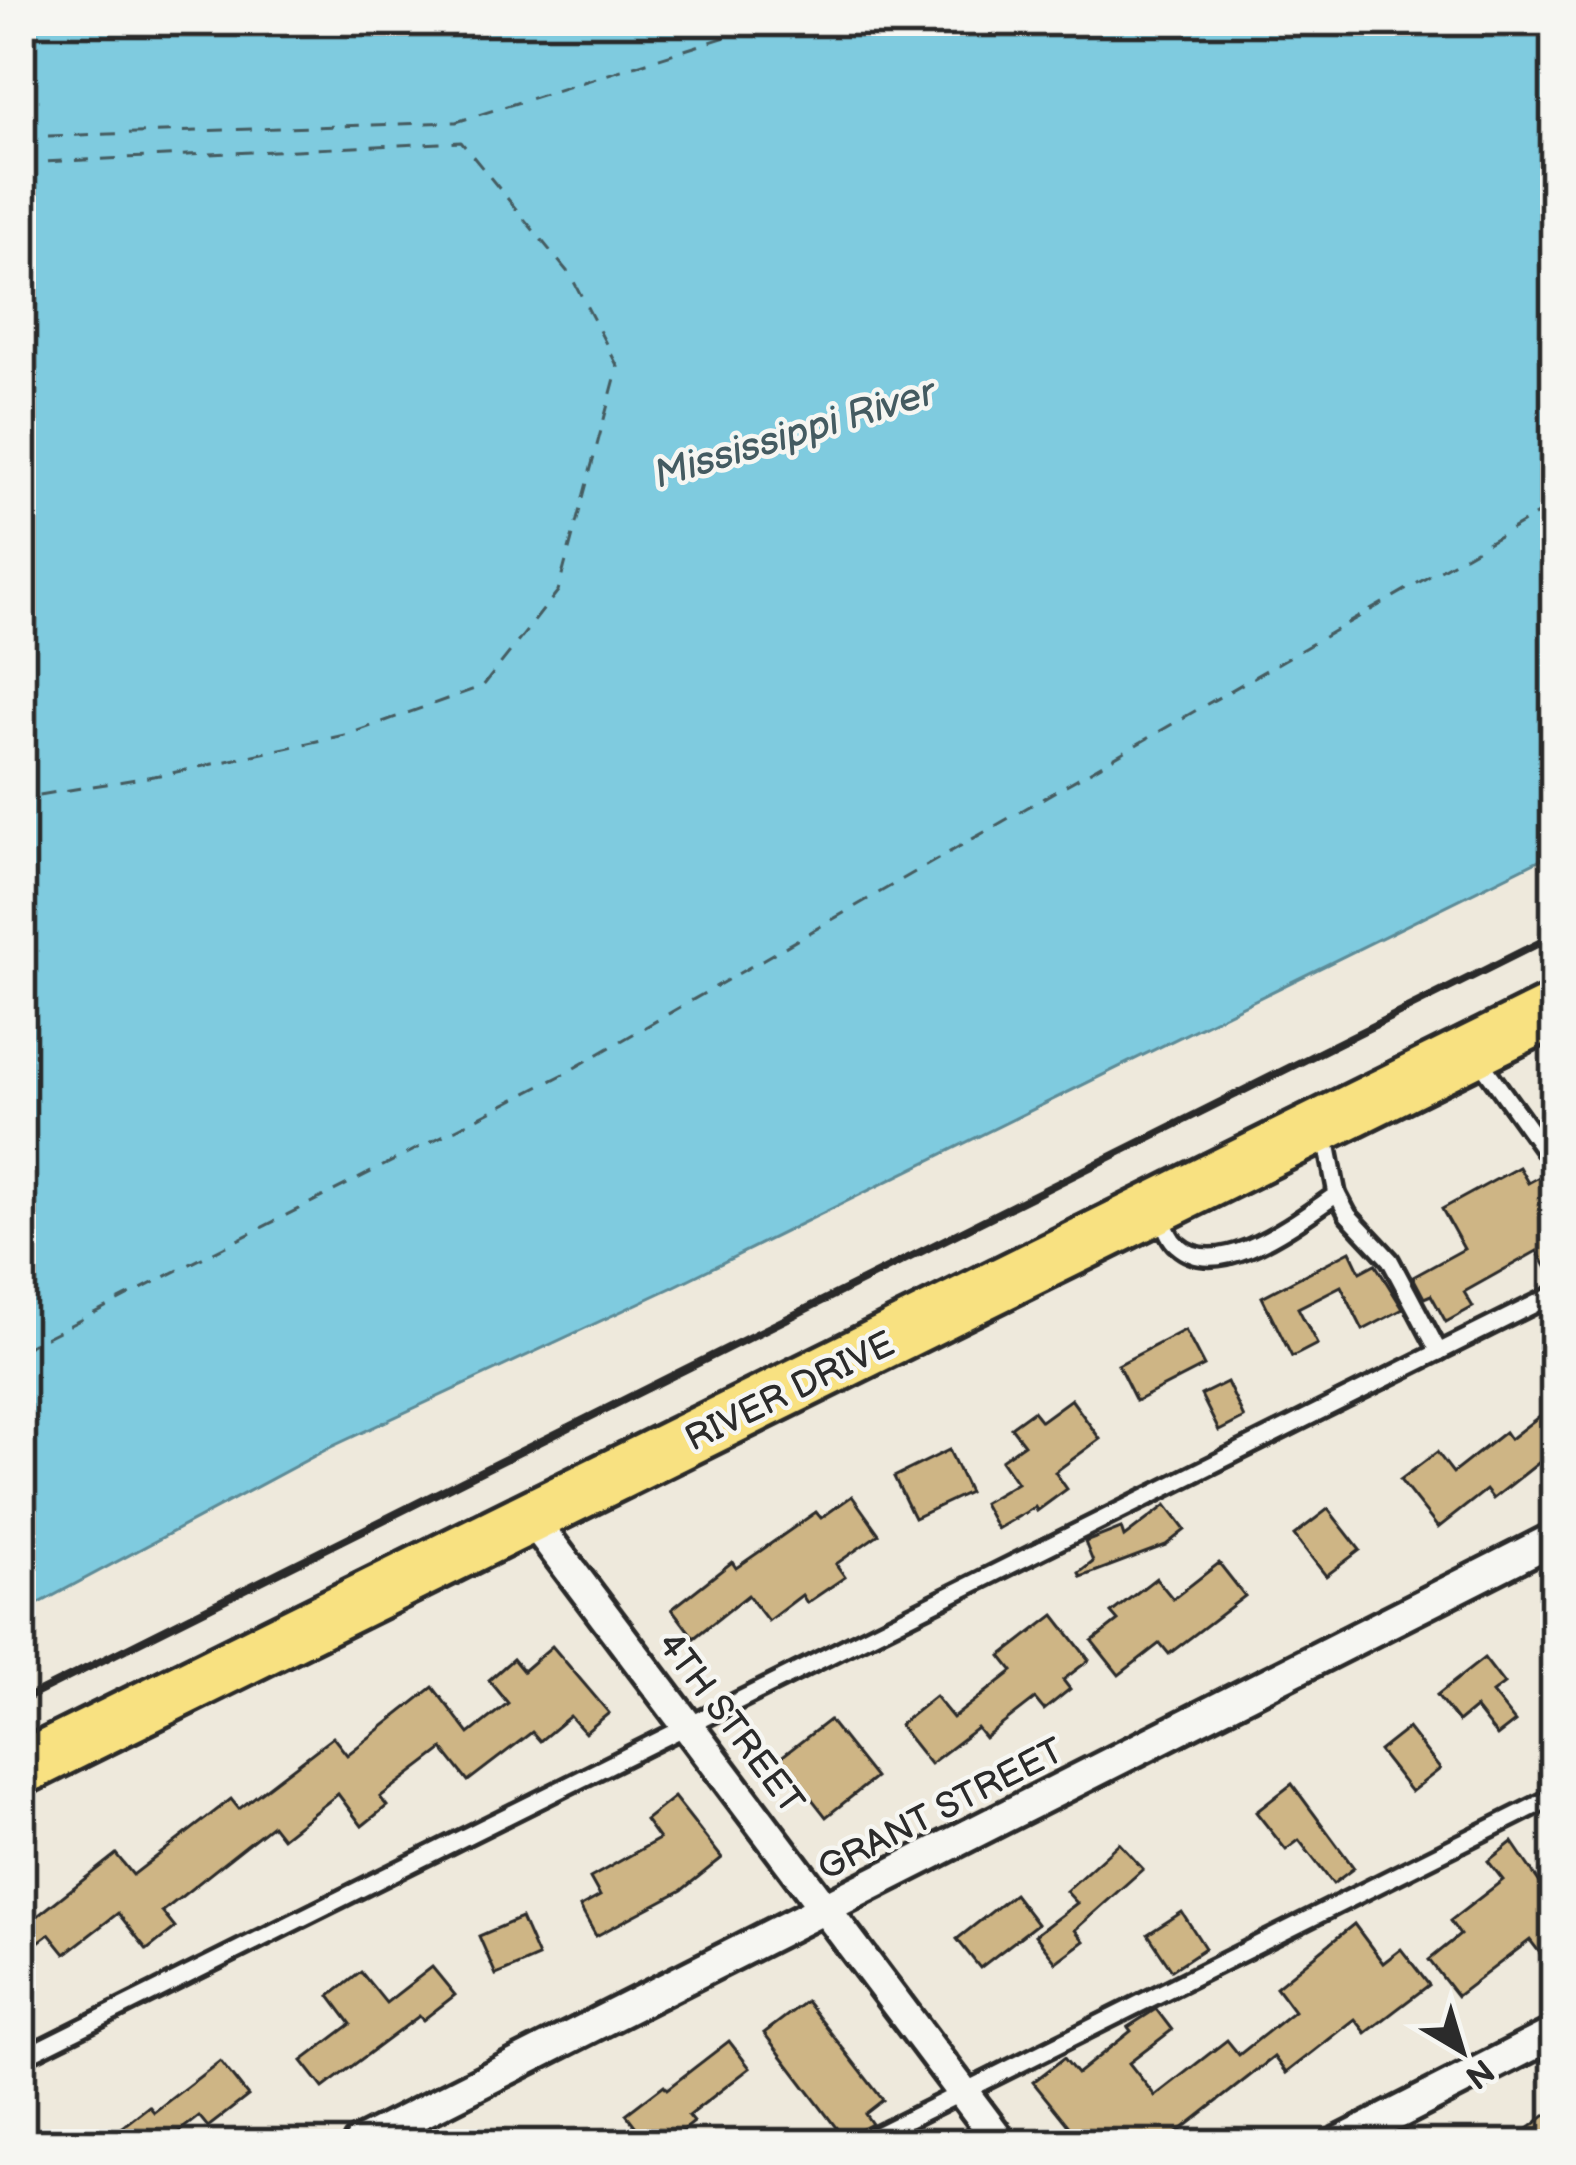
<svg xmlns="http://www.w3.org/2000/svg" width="1576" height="2165" font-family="'Balsamiq Sans',sans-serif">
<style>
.water{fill:#7fcbdf;stroke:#5d8b97;stroke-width:3}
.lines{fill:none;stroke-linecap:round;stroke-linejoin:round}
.ferry{stroke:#445b61;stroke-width:3;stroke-dasharray:15 12;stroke-linecap:butt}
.building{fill:#ceb585;stroke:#2b2b2b;stroke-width:3}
.service-casing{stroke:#2b2b2b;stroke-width:24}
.minor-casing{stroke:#2b2b2b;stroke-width:39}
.primary-casing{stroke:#2b2b2b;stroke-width:60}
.service{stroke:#f6f6f2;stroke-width:15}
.minor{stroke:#f6f6f2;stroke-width:30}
.primary{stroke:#f8e181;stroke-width:51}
.rail{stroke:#2b2b2b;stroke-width:8}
.labels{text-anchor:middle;stroke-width:9;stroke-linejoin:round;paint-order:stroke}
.street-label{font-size:36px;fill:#2b2b2b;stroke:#f6f6f2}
.water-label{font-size:39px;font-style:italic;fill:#445b61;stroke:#f6f6f2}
</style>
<rect width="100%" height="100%" fill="#eee9dc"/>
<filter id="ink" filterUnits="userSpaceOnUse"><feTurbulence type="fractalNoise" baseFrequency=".00833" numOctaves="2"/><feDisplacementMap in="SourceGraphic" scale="24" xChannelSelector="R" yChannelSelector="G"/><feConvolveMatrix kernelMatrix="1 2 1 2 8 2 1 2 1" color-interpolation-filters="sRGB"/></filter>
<g filter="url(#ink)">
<polygon class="water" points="21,21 1555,21 1555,852 671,1288 331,1447 21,1613"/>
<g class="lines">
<g class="ferry">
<polyline points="21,137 456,122 777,21"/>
<polyline points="21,163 461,142 571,276 618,367 558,591 483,686 349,734 172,773 21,798"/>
<polyline points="21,1350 562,1075 1555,504"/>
</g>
</g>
<g class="building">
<polygon points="1519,1167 1528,1183 1539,1177 1555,1207 1555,1282 1537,1251 1464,1292 1473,1307 1446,1322 1431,1295 1424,1298 1413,1277 1464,1249 1442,1209"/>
<polygon points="1350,1251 1360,1272 1375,1264 1403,1309 1363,1330 1341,1286 1298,1308 1317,1344 1292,1357 1262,1297"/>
<polygon points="1185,1330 1204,1366 1136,1401 1118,1365"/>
<polygon points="1227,1382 1244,1418 1219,1431 1201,1395"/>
<polygon points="1071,1399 1100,1439 1055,1472 1067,1489 1037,1511 1035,1507 997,1529 983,1503 1017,1483 1001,1460 1024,1444 1011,1427 1033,1411 1041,1421"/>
<polygon points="1555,1404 1555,1450 1493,1499 1486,1490 1438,1528 1400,1480 1437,1452 1453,1473 1505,1432 1510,1439"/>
<polygon points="949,1450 969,1492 914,1518 894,1477"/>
<polygon points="852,1496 879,1534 836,1564 845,1577 807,1603 802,1595 768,1621 748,1595 694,1638 672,1609 732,1562 736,1568 816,1512 821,1518"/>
<polygon points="1166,1505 1185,1530 1166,1545 1081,1577 1079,1573 1093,1562 1085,1542 1121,1528 1124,1537"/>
<polygon points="1328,1509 1360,1550 1326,1576 1294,1535"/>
<polygon points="1219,1563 1245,1596 1169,1654 1160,1643 1119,1675 1092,1641 1118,1621 1111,1613 1156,1578 1173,1599"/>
<polygon points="1054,1615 1089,1660 1063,1680 1070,1689 1044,1710 1035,1699 985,1738 977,1728 930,1764 899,1725 935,1696 953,1718 1013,1671 1001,1656"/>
<polygon points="552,1646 609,1713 585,1733 570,1716 540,1741 532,1732 468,1781 443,1749 380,1797 387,1806 362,1826 338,1794 282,1838 272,1825 162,1912 175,1928 147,1950 118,1913 65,1954 49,1934 21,1955 21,1929 116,1854 133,1875 231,1799 239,1809 333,1737 347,1755 433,1687 469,1734 508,1703 489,1680 513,1659 523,1671"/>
<polygon points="1484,1658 1504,1684 1492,1693 1515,1722 1497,1736 1475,1708 1458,1722 1437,1695"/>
<polygon points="829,1720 875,1778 826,1817 780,1758"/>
<polygon points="1408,1728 1440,1769 1411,1792 1379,1751"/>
<polygon points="1292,1784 1354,1868 1333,1884 1299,1840 1286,1850 1256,1812"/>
<polygon points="674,1797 722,1858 682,1890 596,1936 580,1907 600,1896 590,1878 659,1839 645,1820"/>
<polygon points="1512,1842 1555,1905 1555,1941 1540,1953 1530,1940 1457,1996 1429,1960 1460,1935 1450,1921 1503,1880 1488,1861"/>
<polygon points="1119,1843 1143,1869 1075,1930 1084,1941 1056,1962 1035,1935 1077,1903 1066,1891"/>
<polygon points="1014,1894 1037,1924 980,1968 957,1939"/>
<polygon points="1182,1912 1205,1948 1172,1970 1148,1934"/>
<polygon points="521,1918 538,1957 496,1975 479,1936"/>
<polygon points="1354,1924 1383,1963 1401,1949 1429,1985 1366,2033 1355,2019 1286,2073 1274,2057 1163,2144 1083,2144 1033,2082 1064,2058 1077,2074 1131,2031 1128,2027 1156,2009 1172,2030 1129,2063 1155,2096 1227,2040 1239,2055 1294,2011 1276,1987"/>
<polygon points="432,1967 455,1995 423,2020 419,2016 323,2088 302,2061 351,2024 330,1996 361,1972 386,2003"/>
<polygon points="806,2001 883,2100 865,2114 872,2124 853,2134 847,2142 764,2033"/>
<polygon points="729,2041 750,2068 688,2116 693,2122 666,2144 649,2144 626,2114 664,2085 667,2089"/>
<polygon points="220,2061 248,2096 208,2127 199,2116 163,2144 100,2144 149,2106 154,2112"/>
<polygon points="1555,2108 1555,2144 1509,2144"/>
</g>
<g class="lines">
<defs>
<g id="service">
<polyline points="1478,1058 1555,1165"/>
<polyline points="1325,1133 1337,1194 1348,1215 1390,1260 1439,1352"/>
<path d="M 1160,1212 C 1164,1222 1168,1238 1177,1245 C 1220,1284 1300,1219 1337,1194"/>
<polyline points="21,2058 1555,1294"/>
<polyline points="859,2144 1555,1796"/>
</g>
<g id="minor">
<polyline points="531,1518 1002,2144"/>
<polyline points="359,2144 1555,1538"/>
<polyline points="1337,2144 1555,2033"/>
</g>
<polyline id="primary" points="21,1769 1555,1010"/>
</defs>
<use href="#service" class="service-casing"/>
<use href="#minor" class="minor-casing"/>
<use href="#primary" class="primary-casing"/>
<use href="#service" class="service"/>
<use href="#minor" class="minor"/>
<use href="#primary" class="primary"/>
<polyline class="rail" points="21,1701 1555,935"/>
</g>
</g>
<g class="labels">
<g class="street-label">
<text transform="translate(789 1390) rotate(-26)" y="13">RIVER DRIVE</text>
<text transform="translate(732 1722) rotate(53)" y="13">4TH STREET</text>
<text transform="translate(940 1808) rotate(-27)" y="13">GRANT STREET</text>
</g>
<g class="water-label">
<text transform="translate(794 432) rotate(-17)" y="14">Mississippi River</text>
</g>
</g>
<rect width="1576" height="2165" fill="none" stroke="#f6f6f2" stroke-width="72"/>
<rect x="36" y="36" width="1504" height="2093" fill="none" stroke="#2b2b2b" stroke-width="4.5" filter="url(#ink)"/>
<g transform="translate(1462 2051) rotate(142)" stroke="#f6f6f2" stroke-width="9" paint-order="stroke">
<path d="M0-9L21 45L0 30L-21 45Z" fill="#2b2b2b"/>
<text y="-18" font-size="33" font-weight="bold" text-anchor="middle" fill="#2b2b2b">N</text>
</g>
</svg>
